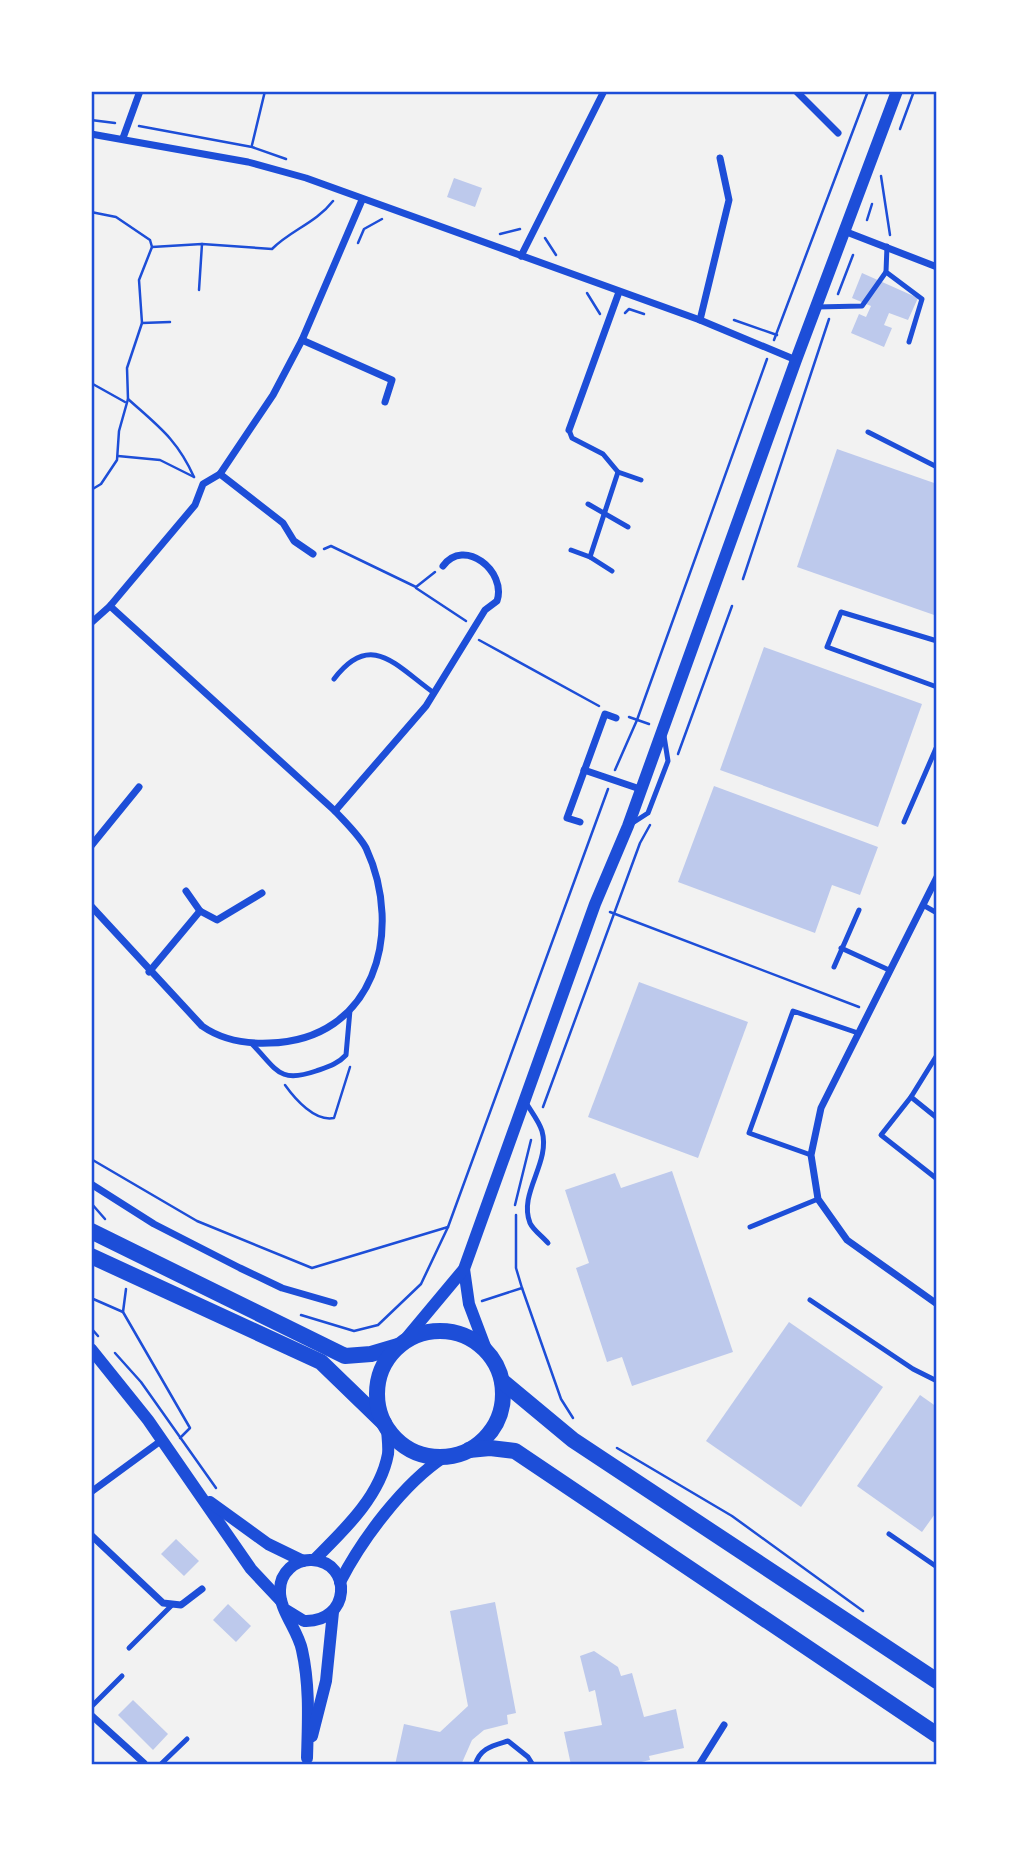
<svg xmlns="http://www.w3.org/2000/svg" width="1028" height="1856" font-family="Mulish,sans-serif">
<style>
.building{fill:#bdc9ec}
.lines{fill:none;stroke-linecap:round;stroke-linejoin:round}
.path{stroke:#1d4ed8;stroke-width:2.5}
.service{stroke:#1d4ed8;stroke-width:5}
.minor{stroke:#1d4ed8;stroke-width:7}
.tertiary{stroke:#1d4ed8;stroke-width:12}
.primary{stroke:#1d4ed8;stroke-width:16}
.neatline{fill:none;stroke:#1d4ed8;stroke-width:2.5}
</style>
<rect width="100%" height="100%" fill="#f2f2f2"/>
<g class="building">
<polygon points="454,178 482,188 475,207 447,197"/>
<polygon points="862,273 918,298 908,320 889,313 884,325 892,328 884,347 851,333 859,314 866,317 871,306 852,298"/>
<polygon points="837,449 937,484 937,616 797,567"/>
<polygon points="764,647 922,704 878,827 720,770"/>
<polygon points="714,786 878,847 860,895 832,885 815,933 678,882"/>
<polygon points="639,982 748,1022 698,1158 588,1117"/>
<polygon points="672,1171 733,1352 632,1386 622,1357 607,1362 576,1268 589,1263 565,1190 615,1173 621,1188"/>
<polygon points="789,1322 883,1387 801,1507 706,1441"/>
<polygon points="920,1395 937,1407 937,1511 922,1532 857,1486"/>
<polygon points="176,1539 199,1561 184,1576 161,1554"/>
<polygon points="495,1602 516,1713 507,1715 508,1724 484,1730 472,1740 461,1765 395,1765 404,1724 440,1732 468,1706 450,1611"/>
<polygon points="228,1604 251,1626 236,1642 213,1620"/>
<polygon points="594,1651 618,1667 621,1676 632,1673 644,1717 676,1709 684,1748 649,1756 650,1760 628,1765 571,1765 564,1732 602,1725 595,1690 589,1692 580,1656"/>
<polygon points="133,1700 168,1734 153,1750 118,1715"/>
</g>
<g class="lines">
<g class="path">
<polyline points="91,120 115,123"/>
<polyline points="139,126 252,147 286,159"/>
<polyline points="900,129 914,91"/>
<polyline points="252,145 265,91"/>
<polyline points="881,176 890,235"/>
<polyline points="91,212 116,217 150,240 152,247 139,280 142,323 127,368 128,399 119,431 117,460 101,484 91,490"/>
<polyline points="867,220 872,204"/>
<polyline points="500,234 520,229"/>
<polyline points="545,238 556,255"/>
<polyline points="358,243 364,229 382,219"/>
<path d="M 152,247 L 202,244 L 272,249 C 291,230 316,223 333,201"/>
<polyline points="199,290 202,244"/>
<polyline points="587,293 600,314"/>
<polyline points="838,294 853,255"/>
<polyline points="625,313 629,309 644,314"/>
<polyline points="734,320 777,335"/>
<polyline points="142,323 170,322"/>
<polyline points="774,340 868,91"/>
<polyline points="91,383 125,402"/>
<path d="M 128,399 C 158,426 177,439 194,477"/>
<polyline points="118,456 160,460 194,477"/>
<polyline points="324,549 331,546 416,587 435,572"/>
<polyline points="743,579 829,319"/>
<polyline points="416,588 466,621"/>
<polyline points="479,640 599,706"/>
<polyline points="629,717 649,724"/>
<polyline points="678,754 732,606"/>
<polyline points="615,770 637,720 767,359"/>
<polyline points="610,912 859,1007"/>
<path d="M 285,1085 C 295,1099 315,1122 334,1118 L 350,1067"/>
<polyline points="543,1107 640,843 650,825"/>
<polyline points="91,1159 197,1221 312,1268 448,1227"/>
<polyline points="91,1203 105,1219"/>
<polyline points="515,1205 531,1140"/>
<polyline points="522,1288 561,1399 573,1418"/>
<polyline points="126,1289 123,1312 190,1428 180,1438"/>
<polyline points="91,1298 123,1312"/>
<polyline points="482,1301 522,1288 516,1268 516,1215"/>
<polyline points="301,1315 354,1331 378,1325 421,1284 448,1227 608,789"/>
<polyline points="91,1328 98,1336"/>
<polyline points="115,1353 141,1382 216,1488"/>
<polyline points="617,1448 732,1516 863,1611"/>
</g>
<g class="service">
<polyline points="887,246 886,272 922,299 909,342"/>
<polyline points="816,307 862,306 886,272"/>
<polyline points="569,430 572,438 603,454 618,472 590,557 612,571"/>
<polyline points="868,432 937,467"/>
<polyline points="618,472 641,480"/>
<polyline points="588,504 628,527"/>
<polyline points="571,550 590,557"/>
<polyline points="937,641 841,612 827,647 937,687"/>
<path d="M 334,679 C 371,630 396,666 434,693"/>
<polyline points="904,822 937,746"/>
<polyline points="631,824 648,813 668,761 664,736"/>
<polyline points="923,905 937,913"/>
<polyline points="841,948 889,970"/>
<polyline points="834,967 859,910"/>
<path d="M 251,1043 C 277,1069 278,1084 316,1071 C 327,1067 338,1064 346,1055 L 350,1010"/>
<polyline points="937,1055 911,1097 937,1118"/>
<polyline points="911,1097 881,1135 937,1179"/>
<path d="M 525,1101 C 530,1110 539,1121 542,1131 C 551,1163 518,1193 530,1223 C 533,1230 543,1237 548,1243"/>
<polyline points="811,1155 749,1133 793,1011 858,1033"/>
<polyline points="750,1227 818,1199"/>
<polyline points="810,1300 913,1369 937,1381"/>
<polyline points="889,1534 937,1567"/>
<polyline points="129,1648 172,1605"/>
<polyline points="91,1707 122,1676"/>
<polyline points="160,1765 187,1739"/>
<path d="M 475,1765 C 480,1748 492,1746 508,1741 L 528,1757 L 533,1765"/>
</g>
<g class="minor">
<polyline points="796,91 838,133"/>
<polyline points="91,134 248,162 306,178 700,320 796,360"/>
<polyline points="123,138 140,91"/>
<polyline points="844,231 937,267"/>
<polyline points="521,256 604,91"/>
<polyline points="700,320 729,200 720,158"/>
<polyline points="302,340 392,380 385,402"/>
<polyline points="569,430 619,292"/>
<polyline points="220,474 283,523 294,541 313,554"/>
<polyline points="91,623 110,606 195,505 203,484 220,474 273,395 302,340 362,200"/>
<polyline points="584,770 640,789"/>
<path d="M 335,811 L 426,706 L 485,610 L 497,601 C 507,571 464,537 443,566"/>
<polyline points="580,822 567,818 605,714 616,718"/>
<polyline points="91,846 139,787"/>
<polyline points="937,877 821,1108 811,1155 818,1199 847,1240 937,1304"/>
<polyline points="186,891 200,911"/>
<path d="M 91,906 L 202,1026 C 222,1040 245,1044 269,1043 C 374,1041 405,932 366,848 C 359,835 345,822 335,811 L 110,606"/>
<polyline points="149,972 200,911 217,920 262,893"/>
<polyline points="91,1184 154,1224 240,1268 282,1288 334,1303"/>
<polyline points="91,1492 162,1440"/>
<polyline points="91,1535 163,1603 181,1605 202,1589"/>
<polyline points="91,1715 144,1763 142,1765"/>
<polyline points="699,1765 724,1725"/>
</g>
<g class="tertiary">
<polyline points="464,1269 469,1304 486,1349"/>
<polyline points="403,1342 464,1269 595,904 628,826 796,360 897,91"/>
<polyline points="91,1349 148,1420 251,1569 281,1601"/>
<polyline points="210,1502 268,1544 303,1561"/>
<path d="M 314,1560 C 343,1531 380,1497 388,1454 C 389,1446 387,1435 387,1427"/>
<path d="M 340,1582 C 362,1539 404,1483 444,1457"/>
<path d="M 286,1610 L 304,1621 C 351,1623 353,1562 312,1560 C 295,1559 280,1573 280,1590 C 279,1610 298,1630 302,1650 C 310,1686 308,1721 307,1758"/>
<polyline points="312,1736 326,1681 333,1612"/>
</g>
<g class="primary">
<polyline points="91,1231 345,1356 371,1354 398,1346"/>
<polyline points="91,1256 321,1362 384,1423"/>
<circle cx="440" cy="1394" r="63"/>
<polyline points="502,1381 573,1440 937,1681"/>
<polyline points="469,1450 490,1448 515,1451 937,1735"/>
</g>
</g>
<rect width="1028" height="1856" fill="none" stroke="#ffffff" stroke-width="186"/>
<rect x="93" y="93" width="842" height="1670" class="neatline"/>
</svg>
